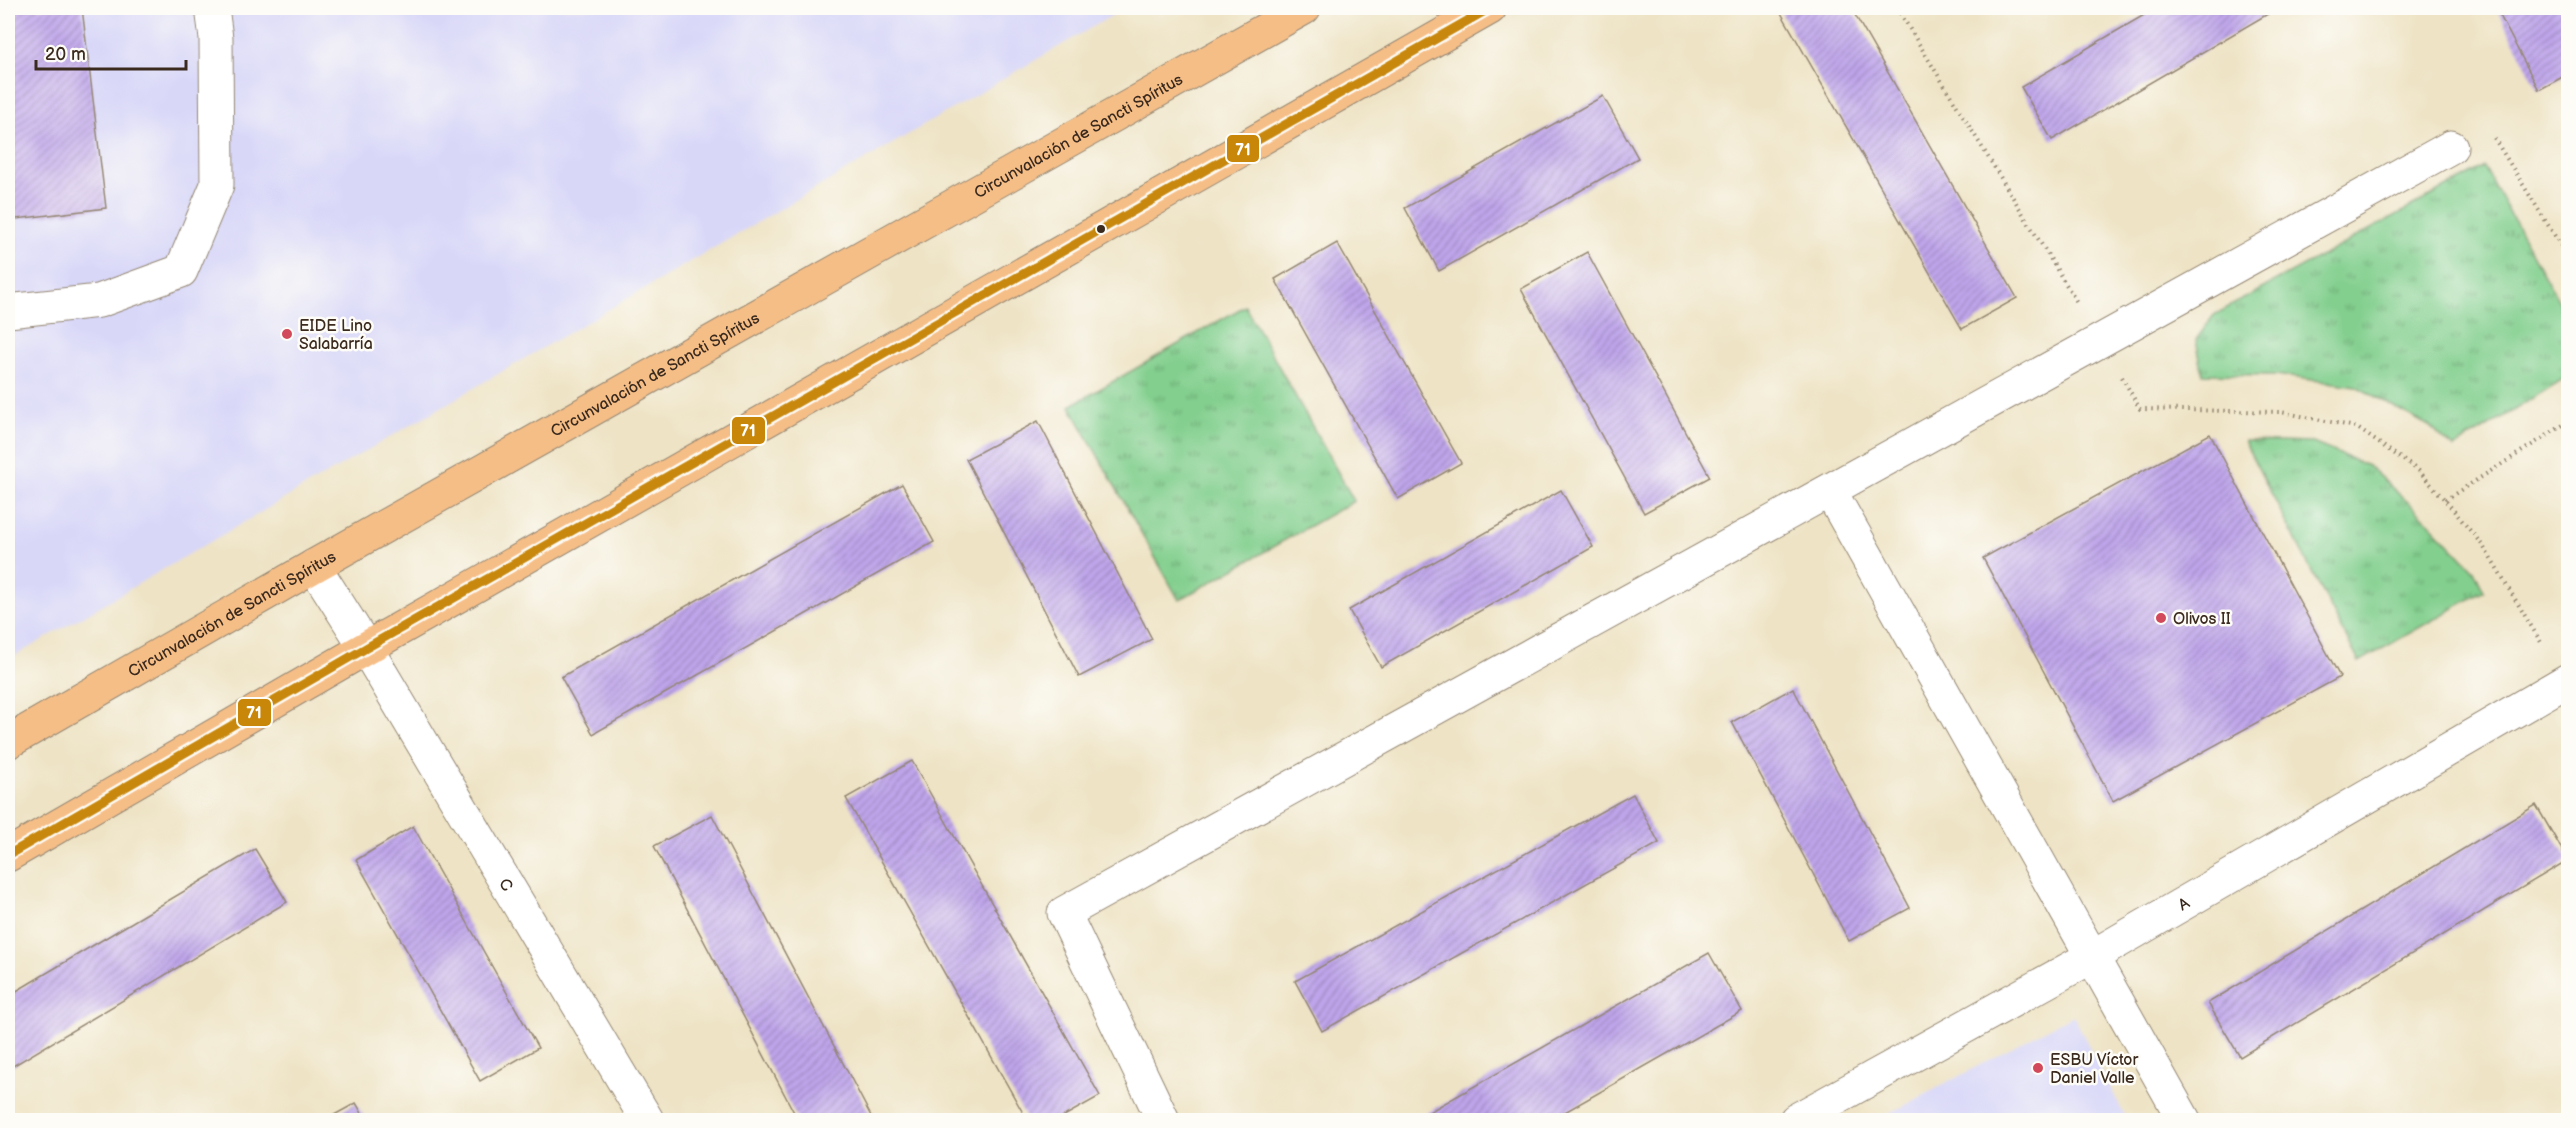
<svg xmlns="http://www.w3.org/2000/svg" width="2576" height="1128" font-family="'Balsamiq Sans',sans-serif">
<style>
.built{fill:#d8d7f8}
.park{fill:url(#park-tufts);stroke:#5e7c56;stroke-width:1.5}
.building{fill:url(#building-hatch)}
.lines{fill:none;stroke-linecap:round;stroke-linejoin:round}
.minor-casing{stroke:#948672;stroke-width:35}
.highway-casing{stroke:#948672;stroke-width:35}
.path{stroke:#948672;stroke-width:4;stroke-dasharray:1.5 4.5;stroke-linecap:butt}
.minor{stroke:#fff;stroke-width:33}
.highway{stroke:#f6be87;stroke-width:33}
.bus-1-casing{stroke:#fdfcf7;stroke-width:14}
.bus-1{stroke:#c88708;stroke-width:9}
.bus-dot{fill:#3b2a1e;stroke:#fdfcf7;stroke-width:2}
.poi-dot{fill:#d1495b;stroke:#fdfcf7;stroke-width:2}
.labels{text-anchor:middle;stroke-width:5;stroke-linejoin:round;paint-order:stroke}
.street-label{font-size:16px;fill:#3b2a1e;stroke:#fdfcf7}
.poi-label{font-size:16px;fill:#3b2a1e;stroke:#fdfcf7;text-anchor:start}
.line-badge{stroke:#fdfcf7;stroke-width:2}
.badge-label{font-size:16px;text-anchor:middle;font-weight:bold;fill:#fff}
</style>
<defs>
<pattern id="park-tufts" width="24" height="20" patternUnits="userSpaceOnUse" patternTransform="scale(1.5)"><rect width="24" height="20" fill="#82cf8e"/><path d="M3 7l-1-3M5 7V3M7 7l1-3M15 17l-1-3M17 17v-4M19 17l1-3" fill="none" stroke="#6ca873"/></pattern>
<pattern id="building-hatch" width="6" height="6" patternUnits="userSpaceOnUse" patternTransform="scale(1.5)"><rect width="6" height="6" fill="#bfa5eb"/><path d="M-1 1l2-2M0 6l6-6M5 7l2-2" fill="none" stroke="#9c87be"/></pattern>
</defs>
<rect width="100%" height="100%" fill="#fdfcf7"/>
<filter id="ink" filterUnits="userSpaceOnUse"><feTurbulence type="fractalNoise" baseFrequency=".0167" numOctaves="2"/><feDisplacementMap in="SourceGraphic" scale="12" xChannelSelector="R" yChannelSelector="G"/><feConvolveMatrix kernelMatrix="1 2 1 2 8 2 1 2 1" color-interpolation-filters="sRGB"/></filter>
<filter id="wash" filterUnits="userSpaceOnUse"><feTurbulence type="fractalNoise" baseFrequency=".008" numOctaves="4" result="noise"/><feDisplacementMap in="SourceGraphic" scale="24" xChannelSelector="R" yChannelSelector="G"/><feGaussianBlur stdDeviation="1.35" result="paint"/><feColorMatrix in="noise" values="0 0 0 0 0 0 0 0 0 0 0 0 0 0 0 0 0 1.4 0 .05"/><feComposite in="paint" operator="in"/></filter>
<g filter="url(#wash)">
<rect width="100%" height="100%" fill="#eee3c5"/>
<g class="built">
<polygon points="8,8 1125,8 8,660"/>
<polygon points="2073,1015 2127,1120 1878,1120"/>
</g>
<g class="park">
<polygon points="2484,167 2568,318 2568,376 2454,448 2429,426 2356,386 2276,375 2203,374 2196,340 2214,315"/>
<polygon points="1245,306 1354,501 1179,600 1070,406"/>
<polygon points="2244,441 2313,443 2368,466 2422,515 2474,570 2484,591 2359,662"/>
</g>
<g id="blocks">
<g class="building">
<polygon points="8,8 82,8 106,208 8,220"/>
<polygon points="1786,8 1851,8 2017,298 1962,329 1780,11"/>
<polygon points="2156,8 2278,8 2052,140 2021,87"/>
<polygon points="2496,8 2566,8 2568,13 2568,74 2539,90"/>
<polygon points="1603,96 1638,158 1439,271 1405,208"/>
<polygon points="1337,243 1461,463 1398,499 1275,279"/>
<polygon points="1587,252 1710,477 1644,513 1521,289"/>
<polygon points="1038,421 1152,639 1079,677 966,459"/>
<polygon points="2210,434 2340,677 2113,801 1983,558"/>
<polygon points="902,484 934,542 593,734 561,677"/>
<polygon points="1561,490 1593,547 1381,667 1349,610"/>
<polygon points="1793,688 1910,908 1849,941 1732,722"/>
<polygon points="912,761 1100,1096 1057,1120 1027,1120 846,798"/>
<polygon points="1633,794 1659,843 1322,1031 1295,981"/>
<polygon points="2536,805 2568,860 2240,1057 2208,1003"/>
<polygon points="712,815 873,1120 798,1120 654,846"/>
<polygon points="413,826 538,1048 480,1081 356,860"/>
<polygon points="255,849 287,902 8,1069 8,996"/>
<polygon points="1709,953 1742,1011 1551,1120 1415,1120"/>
<polygon points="356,1103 366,1120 325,1120"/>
</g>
</g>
</g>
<g filter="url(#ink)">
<use href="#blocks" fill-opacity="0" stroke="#948672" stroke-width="1.5"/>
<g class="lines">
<defs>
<g id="minor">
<polyline points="8,311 99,301 181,271 217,185 216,38 212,8"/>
<polyline points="1830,491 2184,1120"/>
<path id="s1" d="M 314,566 L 366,648 L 647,1120"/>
<polyline points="1163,1120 1064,913 2451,147"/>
<path id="s2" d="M 1796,1120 L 2093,956 L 2568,680"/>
</g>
<g id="highway">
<path id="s3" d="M 8,742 L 314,566 L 1304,8"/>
<polyline points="8,855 366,648 1490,8"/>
</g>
</defs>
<use href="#minor" class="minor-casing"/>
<use href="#highway" class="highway-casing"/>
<g class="path">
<polyline points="1897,8 2078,304"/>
<polyline points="2494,138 2568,257"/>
<polyline points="2122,377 2140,409 2281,412 2356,427 2419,471 2445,500 2483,546 2542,644"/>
<polyline points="2445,500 2568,422"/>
<polyline points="1105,1120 1115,1115"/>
</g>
<use href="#minor" class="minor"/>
<use href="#highway" class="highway"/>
<defs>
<polyline id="bus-1" points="8,855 366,648 1490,8"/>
</defs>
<use href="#bus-1" class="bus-1-casing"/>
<use href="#bus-1" class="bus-1"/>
</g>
</g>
<circle class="bus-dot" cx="1101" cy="229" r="5"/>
<g class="poi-dot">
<circle cx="287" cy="334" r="6"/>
<circle cx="2161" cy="618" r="6"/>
<circle cx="2038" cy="1068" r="6"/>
</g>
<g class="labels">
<g class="street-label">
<text dy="6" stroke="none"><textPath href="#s3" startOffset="1230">Circunvalación de Sancti Spíritus</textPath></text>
<text dy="6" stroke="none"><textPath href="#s3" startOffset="744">Circunvalación de Sancti Spíritus</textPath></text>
<text dy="6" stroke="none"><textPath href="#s3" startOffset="258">Circunvalación de Sancti Spíritus</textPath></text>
<text dy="6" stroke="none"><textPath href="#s1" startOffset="372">C</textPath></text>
<text dy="6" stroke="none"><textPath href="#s2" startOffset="444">A</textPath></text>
</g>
<g class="poi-label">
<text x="299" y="331">EIDE Lino<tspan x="299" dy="18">Salabarría</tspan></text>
<text x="2173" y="624">Olivos II</text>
<text x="2050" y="1065">ESBU Víctor<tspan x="2050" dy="18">Daniel Valle</tspan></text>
</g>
</g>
<g class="line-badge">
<rect x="1226" y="134" width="34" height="29" rx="6" fill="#c88708"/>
<rect x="731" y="416" width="35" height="29" rx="6" fill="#c88708"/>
<rect x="237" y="698" width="35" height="29" rx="6" fill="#c88708"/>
</g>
<g class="badge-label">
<text x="1243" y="155">71</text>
<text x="748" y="436">71</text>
<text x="254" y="718">71</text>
</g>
<rect width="2576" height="1128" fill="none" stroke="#fdfcf7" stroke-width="30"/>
<path d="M36 60v9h150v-9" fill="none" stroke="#3b2a1e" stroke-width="3"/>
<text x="45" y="60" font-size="18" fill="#3b2a1e" stroke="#fdfcf7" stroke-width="4.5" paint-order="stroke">20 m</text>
</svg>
